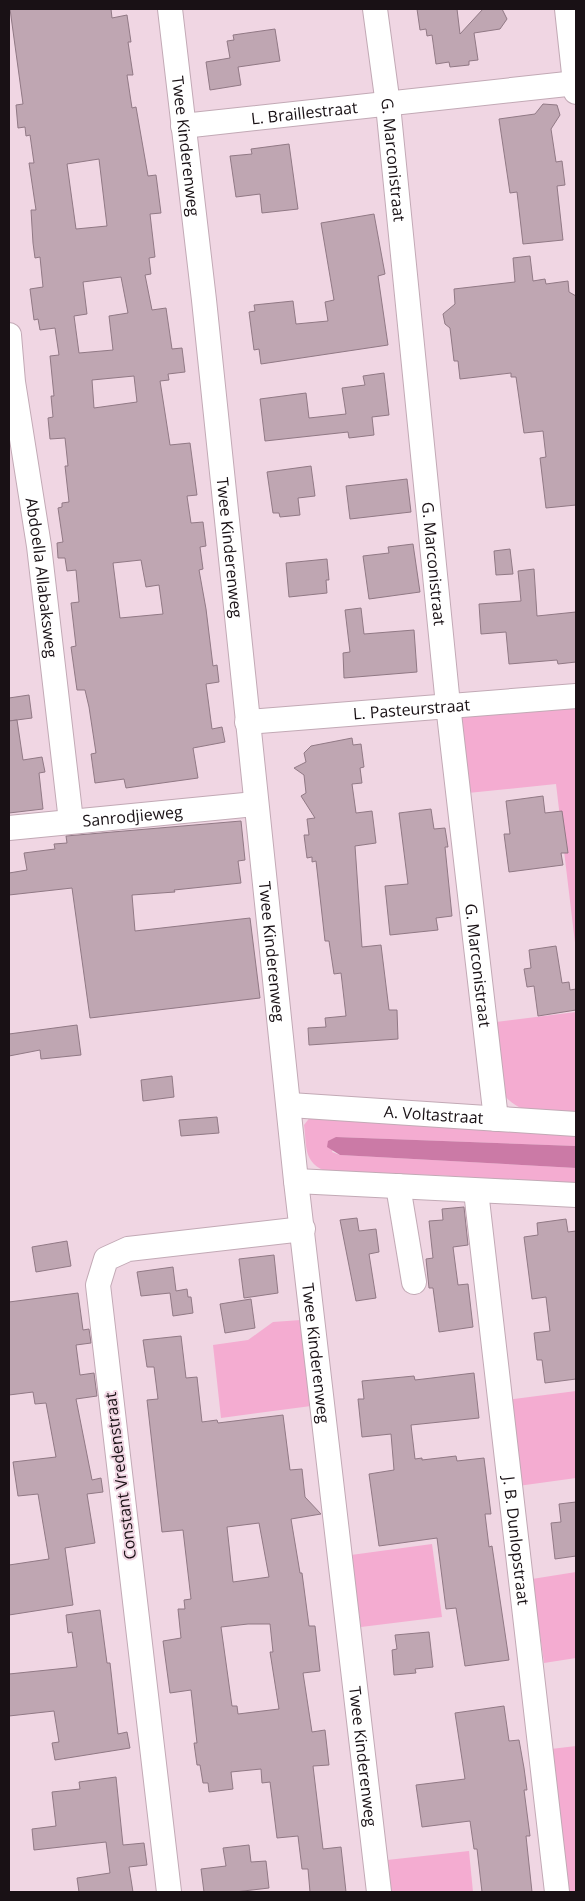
<svg xmlns="http://www.w3.org/2000/svg" width="585" height="1901" font-family="'Open Sans',sans-serif">
<style>
.green{fill:#f4acd1}
.water{fill:#cb7aa6}
.building{fill:#bfa6b2;stroke:#917985;fill-rule:evenodd}
.lines{fill:none;stroke-linecap:round;stroke-linejoin:round}
.minor-casing{stroke:#c2a9b5;stroke-width:26}
.minor{stroke:#fff;stroke-width:24}
.labels{text-anchor:middle;stroke-width:4;stroke-linejoin:round;paint-order:stroke}
.street-label{font-size:16px;fill:#191115;stroke:#f0d6e3}
</style>
<rect width="100%" height="100%" fill="#f0d6e3"/>
<g class="green">
<polygon points="576,703 576,951 556,784 468,793 461,715"/>
<path d="M 576,1012 L 576,1114 C 550,1113 523,1117 505,1096 L 496,1022 Z"/>
<path d="M 311,1116 L 576,1131 L 576,1146 L 336,1137 L 332,1152 L 340,1155 L 576,1168 L 576,1184 L 434,1175 L 327,1172 C 303,1162 307,1148 304,1125 Z"/>
<polygon points="301,1320 311,1406 221,1418 213,1345 248,1340 273,1322"/>
<polygon points="576,1391 576,1478 518,1486 507,1400"/>
<polygon points="432,1544 442,1617 361,1627 351,1555"/>
<polygon points="576,1572 576,1658 544,1663 532,1579"/>
<polygon points="576,1746 576,1892 567,1892 551,1749"/>
<polygon points="469,1851 473,1892 390,1892 387,1860"/>
</g>
<polygon class="water" points="336,1137 576,1146 576,1168 340,1155 327,1147 328,1141"/>
<g class="building">
<path d="M 10,9 L 111,9 L 112,18 L 127,15 L 131,42 L 128,42 L 133,75 L 127,75 L 132,108 L 136,107 L 148,176 L 156,175 L 161,213 L 150,214 L 155,257 L 149,258 L 151,274 L 145,275 L 152,310 L 166,308 L 172,349 L 182,348 L 185,372 L 168,374 L 169,380 L 160,381 L 170,445 L 190,443 L 197,495 L 187,496 L 191,523 L 203,522 L 206,546 L 200,547 L 203,569 L 199,570 L 206,609 L 213,666 L 217,665 L 219,682 L 206,684 L 212,729 L 222,727 L 225,742 L 193,748 L 198,778 L 126,788 L 124,779 L 95,783 L 91,754 L 96,753 L 89,707 L 85,690 L 77,690 L 71,647 L 76,646 L 71,603 L 79,602 L 76,570 L 67,571 L 65,558 L 58,558 L 57,543 L 63,542 L 58,508 L 62,507 L 62,503 L 69,502 L 65,466 L 68,466 L 65,438 L 50,439 L 48,418 L 53,417 L 51,396 L 54,396 L 50,356 L 59,355 L 55,328 L 40,330 L 38,319 L 34,320 L 30,289 L 43,287 L 40,257 L 35,258 L 33,243 L 31,210 L 36,210 L 29,163 L 34,163 L 30,135 L 26,136 L 25,127 L 18,128 L 16,105 L 23,104 ZM 99,159 L 107,226 L 76,229 L 67,164 ZM 121,277 L 128,313 L 109,316 L 113,350 L 79,353 L 74,316 L 87,314 L 83,282 ZM 134,376 L 137,402 L 94,408 L 92,380 ZM 141,560 L 146,587 L 159,585 L 163,614 L 120,618 L 113,563 Z"/>
<polygon points="417,9 457,9 460,34 483,9 502,9 507,19 500,29 474,33 478,60 469,61 469,65 450,67 449,62 436,64 432,35 427,36 426,29 420,30"/>
<polygon points="275,29 280,61 238,67 241,85 210,90 206,62 230,58 227,41 234,40 233,35"/>
<polygon points="543,104 557,105 560,115 551,129 556,162 562,161 565,185 557,186 563,240 523,244 517,192 510,193 499,119 535,114"/>
<polygon points="289,144 298,209 262,213 260,194 236,197 230,156 252,154 251,149"/>
<polygon points="374,214 385,274 378,276 388,345 261,364 259,349 254,350 249,312 255,311 254,305 293,301 296,324 328,321 325,302 334,300 321,223"/>
<polygon points="530,256 533,281 545,279 546,284 568,281 569,292 576,296 576,505 546,508 540,458 546,457 543,431 524,433 516,377 511,377 511,373 460,379 458,361 454,361 450,328 445,324 443,314 455,304 454,289 515,282 513,258"/>
<polygon points="384,373 389,415 372,417 374,435 349,438 348,432 265,441 260,399 306,393 309,418 346,414 342,388 365,385 363,376"/>
<polygon points="311,466 315,496 298,498 300,515 280,517 279,513 273,513 267,472"/>
<polygon points="407,479 411,512 350,519 346,486"/>
<polygon points="413,544 420,592 369,599 363,556 389,553 388,547"/>
<polygon points="510,549 513,574 496,575 494,551"/>
<polygon points="327,559 329,580 326,580 327,593 289,597 286,563"/>
<polygon points="534,569 537,616 576,612 576,662 558,664 557,660 509,664 506,632 481,634 479,604 521,601 518,571"/>
<polygon points="361,608 364,634 414,630 417,672 344,678 343,653 350,652 345,610"/>
<polygon points="29,695 32,718 9,721 9,698"/>
<polygon points="17,720 23,760 42,757 45,772 39,773 43,809 9,813 9,721"/>
<polygon points="352,738 353,745 361,744 364,767 360,768 362,783 352,784 356,813 372,811 376,843 355,846 362,947 381,945 389,1010 397,1010 398,1039 309,1045 308,1028 326,1027 325,1018 346,1016 341,973 334,974 329,941 325,941 316,861 312,862 312,857 307,858 304,835 309,835 307,819 315,818 301,796 306,793 304,775 294,768 306,762 304,753 311,746"/>
<polygon points="543,796 545,813 562,811 568,853 561,853 563,865 509,872 504,834 510,834 506,801"/>
<polygon points="431,809 434,829 445,828 448,847 445,847 452,916 436,918 438,930 390,935 385,886 408,884 399,813"/>
<polygon points="241,821 245,860 238,861 241,883 174,890 175,892 132,895 135,931 250,918 260,998 90,1018 72,888 9,895 9,873 27,870 24,853 55,849 54,844 67,843 66,836"/>
<polygon points="556,946 562,983 569,982 570,990 576,989 576,1010 538,1016 534,986 527,987 524,969 531,968 529,950"/>
<polygon points="77,1025 81,1055 41,1059 40,1050 9,1056 9,1034"/>
<polygon points="172,1076 174,1097 143,1101 141,1080"/>
<polygon points="217,1117 219,1133 181,1136 179,1120"/>
<polygon points="464,1207 468,1245 453,1247 458,1285 468,1284 473,1327 439,1332 433,1288 429,1288 426,1259 433,1258 429,1221 443,1220 442,1209"/>
<polygon points="357,1218 359,1231 376,1229 379,1252 369,1254 376,1298 356,1301 340,1220"/>
<polygon points="566,1219 568,1232 576,1231 576,1379 545,1383 542,1360 537,1360 534,1333 550,1331 546,1297 532,1299 524,1237 538,1235 537,1223"/>
<polygon points="67,1241 71,1266 36,1272 32,1247"/>
<polygon points="274,1255 278,1293 244,1298 239,1259"/>
<polygon points="173,1267 176,1291 187,1289 188,1297 191,1297 193,1313 173,1316 170,1293 141,1296 137,1272"/>
<polygon points="78,1293 83,1330 89,1329 91,1343 76,1345 80,1375 94,1373 97,1396 76,1399 92,1480 101,1478 103,1492 87,1494 95,1543 65,1548 73,1605 9,1615 9,1565 49,1559 38,1494 18,1496 13,1462 56,1457 46,1403 35,1404 33,1392 9,1395 9,1302"/>
<polygon points="251,1299 255,1328 225,1333 220,1304"/>
<path d="M 181,1336 L 186,1378 L 197,1377 L 202,1422 L 217,1420 L 218,1423 L 283,1415 L 290,1470 L 302,1469 L 305,1497 L 321,1514 L 291,1519 L 300,1573 L 302,1573 L 309,1626 L 315,1626 L 320,1671 L 303,1673 L 312,1732 L 325,1730 L 329,1765 L 313,1766 L 323,1849 L 341,1847 L 346,1892 L 310,1892 L 308,1869 L 302,1869 L 298,1836 L 277,1838 L 270,1782 L 262,1783 L 261,1769 L 231,1772 L 233,1789 L 209,1792 L 208,1783 L 203,1783 L 200,1765 L 197,1765 L 194,1743 L 197,1743 L 191,1690 L 170,1693 L 163,1641 L 181,1638 L 178,1609 L 185,1609 L 184,1600 L 191,1599 L 183,1530 L 162,1532 L 147,1400 L 158,1399 L 154,1367 L 147,1367 L 143,1340 ZM 259,1523 L 269,1577 L 233,1582 L 227,1527 ZM 248,1624 L 270,1624 L 273,1652 L 270,1652 L 279,1709 L 238,1714 L 237,1706 L 232,1706 L 221,1627 Z"/>
<polygon points="474,1373 479,1418 411,1425 415,1459 422,1458 422,1460 456,1456 457,1461 484,1458 491,1514 485,1514 489,1547 492,1546 509,1660 465,1666 456,1608 446,1609 437,1538 379,1546 369,1474 394,1470 391,1434 362,1437 358,1399 364,1399 362,1381 414,1376 415,1380"/>
<polygon points="576,1502 576,1556 555,1559 551,1523 561,1522 559,1504"/>
<polygon points="100,1610 107,1663 110,1663 118,1734 127,1732 130,1748 55,1760 52,1743 59,1742 54,1711 9,1716 9,1674 77,1667 72,1632 68,1633 66,1615"/>
<polygon points="429,1632 433,1667 415,1669 416,1673 394,1675 392,1650 397,1649 395,1635"/>
<polygon points="504,1706 509,1741 519,1740 524,1768 527,1790 524,1790 530,1836 526,1836 532,1892 482,1892 477,1849 474,1849 470,1821 422,1827 416,1785 465,1779 455,1713"/>
<polygon points="116,1777 123,1845 144,1843 147,1865 129,1867 133,1892 79,1892 77,1878 110,1873 106,1842 34,1850 32,1829 56,1826 52,1792 80,1789 79,1782"/>
<polygon points="249,1845 251,1862 266,1861 269,1888 235,1892 204,1892 201,1869 226,1866 223,1848"/>
</g>
<g class="lines">
<defs>
<g id="minor">
<path id="s1" d="M 170,9 L 204,300 L 296,1181 L 379,1892"/>
<path id="s2" d="M 375,9 L 388,105 L 448,705 L 496,1119"/>
<polyline points="567,9 576,92"/>
<path id="s3" d="M 183,126 L 576,83"/>
<path id="s4" d="M 9,335 L 13,382 L 39,546 L 71,821"/>
<path id="s5" d="M 247,722 L 576,696"/>
<path id="s6" d="M 9,828 L 255,804"/>
<path id="s7" d="M 290,1105 L 576,1124"/>
<polyline points="296,1181 576,1195"/>
<polyline points="398,1186 414,1282"/>
<path id="s8" d="M 476,1191 L 557,1892"/>
<polyline points="169,1892 98,1285 106,1259 128,1249 303,1229"/>
</g>
</defs>
<use href="#minor" class="minor-casing"/>
<use href="#minor" class="minor"/>
</g>
<g class="labels">
<g class="street-label">
<text dy="6" stroke="none"><textPath href="#s3" startOffset="122">L. Braillestraat</textPath></text>
<text dy="6" stroke="none"><textPath href="#s1" startOffset="138">Twee Kinderenweg</textPath></text>
<text dy="6" stroke="none"><textPath href="#s2" startOffset="152">G. Marconistraat</textPath></text>
<text dy="6" stroke="none"><textPath href="#s1" startOffset="542">Twee Kinderenweg</textPath></text>
<text dy="6" stroke="none"><textPath href="#s2" startOffset="558">G. Marconistraat</textPath></text>
<text dy="6" stroke="none"><textPath href="#s4" startOffset="245">Abdoella Allabaksweg</textPath></text>
<text dy="6" stroke="none"><textPath href="#s5" startOffset="165">L. Pasteurstraat</textPath></text>
<text dy="6" stroke="none"><textPath href="#s6" startOffset="124">Sanrodjieweg</textPath></text>
<text dy="6" stroke="none"><textPath href="#s1" startOffset="948">Twee Kinderenweg</textPath></text>
<text dy="6" stroke="none"><textPath href="#s2" startOffset="962">G. Marconistraat</textPath></text>
<text dy="6" stroke="none"><textPath href="#s7" startOffset="144">A. Voltastraat</textPath></text>
<text dy="6" stroke="none"><textPath href="#s1" startOffset="1352">Twee Kinderenweg</textPath></text>
<text transform="translate(120 1476) rotate(-97)" y="6">Constant Vredenstraat</text>
<text dy="6" stroke="none"><textPath href="#s8" startOffset="352">J. B. Dunlopstraat</textPath></text>
<text dy="6" stroke="none"><textPath href="#s1" startOffset="1758">Twee Kinderenweg</textPath></text>
</g>
</g>
<rect width="585" height="1901" fill="none" stroke="#191115" stroke-width="20"/>
</svg>
